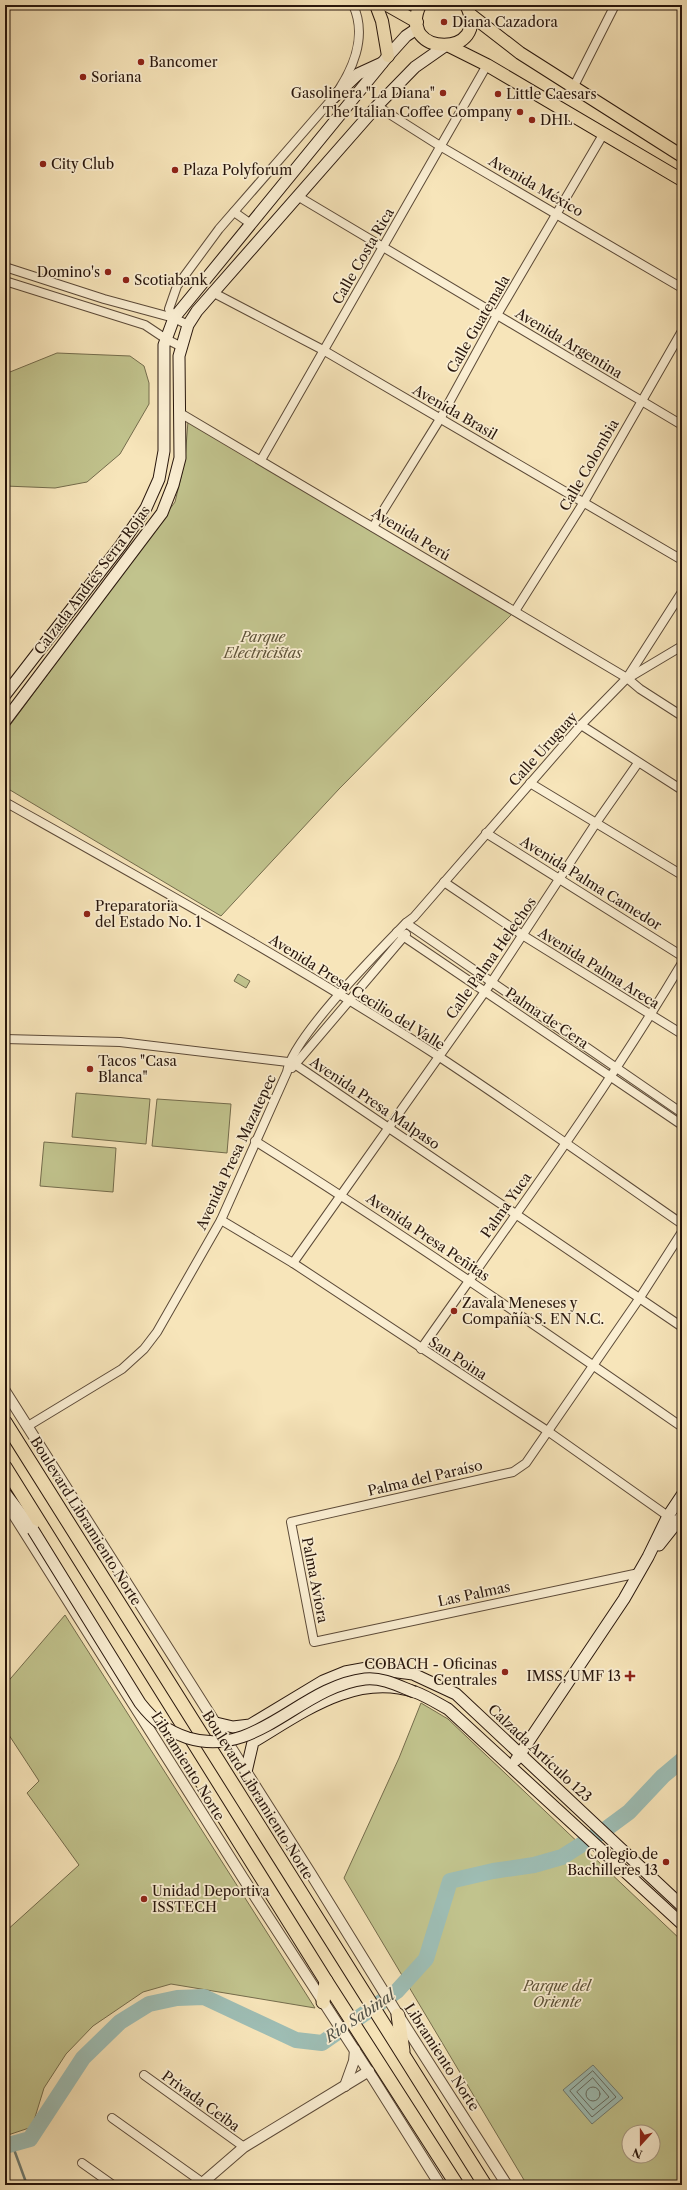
<svg xmlns="http://www.w3.org/2000/svg" width="687" height="2190" font-family="'Libre Caslon Text',serif">
<style>
.green{fill:#c1c38d;stroke:#746c4c;fill-rule:evenodd}
.water{fill:#9ebeb5;stroke:#6f7b71}
.lines{fill:none;stroke-linecap:round;stroke-linejoin:round}
.shore{stroke:#636a60;stroke-width:1}
.stream{stroke:#6f7b71;stroke-width:2.5}
.river{stroke:#9ebeb5;stroke-width:16}
.minor-casing{stroke:#5c4a38;stroke-width:10}
.tertiary-casing{stroke:#5c4a38;stroke-width:12}
.secondary-casing{stroke:#28160c;stroke-width:13}
.primary-casing{stroke:#28160c;stroke-width:14}
.trunk-casing{stroke:#28160c;stroke-width:15}
.minor{stroke:#faeed2;stroke-width:8}
.tertiary{stroke:#faeed2;stroke-width:10}
.secondary{stroke:#faeed2;stroke-width:11}
.primary{stroke:#f7e5ba;stroke-width:12}
.trunk{stroke:#f7e5ba;stroke-width:13}
.secondary-bridge-casing{stroke:#28160c;stroke-width:13;stroke-linecap:butt}
.secondary-bridge{stroke:#faeed2;stroke-width:11}
.poi-dot{fill:#8f2418;stroke:#faeed2;stroke-width:1.5}
.labels{text-anchor:middle;stroke-width:3.5;stroke-linejoin:round;paint-order:stroke}
.poi-label{font-size:14px;fill:#28160c;stroke:#faeed2;text-anchor:start}
.street-label{font-size:14px;fill:#28160c;stroke:#faeed2}
.park-label{font-size:14px;font-style:italic;fill:#5e5339;stroke:#faeed2}
.water-label{font-size:15px;font-style:italic;fill:#515147;stroke:#faeed2}
</style>
<rect width="100%" height="100%" fill="#f7e5ba"/>
<filter id="stains"><feTurbulence type="fractalNoise" baseFrequency=".005" numOctaves="4"/><feColorMatrix values="0 0 0 0 .2 0 0 0 0 .09 0 0 0 0 .02 0 0 0 .5 -.17"/></filter>
<radialGradient id="worn" r=".72"><stop offset=".6" stop-color="#630" stop-opacity="0"/><stop offset="1" stop-color="#630" stop-opacity=".3"/></radialGradient>
<g class="green">
<polygon points="57,353 130,356 144,366 149,383 149,404 120,454 87,482 55,488 5,486 5,374"/>
<polygon points="188,421 515,611 339,789 221,916 5,787 5,732 175,502 185,460"/>
<polygon points="238,974 250,981 246,988 234,981"/>
<polygon points="76,1093 150,1099 146,1144 72,1137"/>
<polygon points="157,1099 231,1104 227,1153 152,1146"/>
<polygon points="44,1142 116,1148 113,1192 40,1186"/>
<polygon points="65,1615 315,2008 171,1984 143,1992 93,2026 66,2054 44,2088 32,2127 5,2136 5,1932 79,1865 27,1793 39,1781 5,1729 5,1685"/>
<path d="M 421,1703 L 448,1719 L 682,1941 L 682,2185 L 527,2185 L 344,1878 L 399,1758 ZM 629,2132 L 653,2132 L 653,2156 L 629,2156 Z"/>
</g>
<polygon class="water" points="593,2065 623,2098 592,2124 563,2090"/>
<g class="lines">
<g class="shore">
<polygon points="593,2071 616,2097 592,2117 570,2091"/>
<polygon points="593,2078 609,2097 593,2110 577,2092"/>
<circle cx="593" cy="2094" r="7"/>
</g>
<polyline class="stream" points="12,2144 27,2185"/>
<polyline class="river" points="5,2146 30,2139 83,2058 120,2022 149,2004 177,1998 204,1997 296,2040 322,2043 397,1991 426,1959 450,1881 493,1871 534,1865 562,1857 606,1829 629,1812 663,1776 682,1760"/>
<defs>
<g id="minor">
<polyline points="573,88 615,5"/>
<polyline points="377,106 440,146 682,288"/>
<polyline points="299,197 682,425"/>
<polyline points="234,212 251,224"/>
<polyline points="5,267 104,299 174,318 188,325"/>
<polyline points="5,281 145,325 166,339 180,346"/>
<polyline points="212,292 323,350 682,560"/>
<path d="M 174,318 L 169,309 L 177,286 L 219,229 L 333,98 C 352,72 368,37 353,5"/>
<polyline points="180,413 627,678 640,689 682,716"/>
<polyline points="261,460 487,65"/>
<polyline points="373,527 440,419 497,315 604,133"/>
<polyline points="515,611 584,502 682,331"/>
<polyline points="630,677 682,646"/>
<polyline points="581,725 682,790"/>
<polyline points="530,783 682,875"/>
<path d="M 5,802 C 151,884 297,965 438,1056 C 520,1110 601,1168 682,1224"/>
<polyline points="486,833 682,956"/>
<polyline points="444,882 524,936 682,1034"/>
<polyline points="406,923 682,1113"/>
<polyline points="397,932 682,1125"/>
<polyline points="5,1039 120,1042 288,1062 296,1065 682,1327"/>
<polyline points="292,1068 406,934"/>
<path d="M 255,1141 C 400,1232 541,1329 682,1427"/>
<polyline points="221,1220 293,1263 549,1432 682,1526"/>
<polyline points="293,1263 491,983 596,823 638,763"/>
<path d="M 421,1349 C 510,1222 603,1096 682,963"/>
<path d="M 28,1426 L 122,1369 L 144,1349 L 157,1332 L 221,1220 L 287,1072 C 292,1038 379,951 406,923 L 414,917 L 581,725 L 627,678 L 682,592"/>
<polyline points="639,1573 314,1642 291,1522 513,1472 526,1463 639,1299 682,1232"/>
<polyline points="144,2075 244,2147"/>
<polyline points="112,2118 206,2185"/>
<polyline points="82,2163 113,2185"/>
</g>
<g id="tertiary">
<polyline points="5,1391 311,1874 395,2010 507,2185"/>
<polyline points="5,1501 243,1878 374,2080 440,2185"/>
<polyline points="345,2086 354,2061 355,2050"/>
<polyline points="200,2185 244,2147 369,2071"/>
</g>
<g id="secondary">
<polyline points="333,98 358,74 382,63"/>
<polyline points="5,695 121,545 146,508 159,479 164,451 164,345 174,318 388,56 406,36 418,28"/>
<polyline points="5,721 162,513 173,485 180,458 179,356 188,325 197,311 377,106 415,67 445,46"/>
<polyline points="5,1493 33,1530"/>
<polyline points="659,1545 682,1516"/>
<polyline points="216,1723 233,1727 250,1725 323,1681 345,1672 367,1668 413,1674 456,1694 682,1906"/>
<polyline points="516,1760 624,1599 648,1557 668,1516 682,1495"/>
<path d="M 246,1772 L 253,1742 C 302,1713 355,1672 415,1692 C 426,1696 437,1703 448,1709 L 682,1924"/>
</g>
<g id="primary">
<polyline points="376,5 382,21 388,56"/>
<polyline points="387,5 417,22"/>
<path d="M 420,5 C 395,58 494,58 466,5"/>
<polyline points="471,15 520,53 682,156"/>
<polyline points="449,46 487,65 682,180"/>
</g>
<g id="trunk">
<polyline points="5,1422 485,2185"/>
<polyline points="5,1467 326,1981 457,2185"/>
<polyline points="323,2002 326,1981"/>
<polyline points="398,2015 403,2051"/>
</g>
</defs>
<use href="#minor" class="minor-casing"/>
<use href="#tertiary" class="tertiary-casing"/>
<use href="#secondary" class="secondary-casing"/>
<use href="#primary" class="primary-casing"/>
<use href="#trunk" class="trunk-casing"/>
<use href="#minor" class="minor"/>
<use href="#tertiary" class="tertiary"/>
<use href="#secondary" class="secondary"/>
<use href="#primary" class="primary"/>
<use href="#trunk" class="trunk"/>
<defs>
<path id="secondary-bridge" d="M 33,1530 L 140,1703 C 154,1721 167,1731 188,1738 C 257,1759 299,1687 365,1679 C 382,1677 399,1686 414,1692"/>
</defs>
<use href="#secondary-bridge" class="secondary-bridge-casing"/>
<use href="#secondary-bridge" class="secondary-bridge"/>
</g>
<g class="poi-dot">
<circle cx="444" cy="22" r="4"/>
<circle cx="141" cy="62" r="4"/>
<circle cx="83" cy="77" r="4"/>
<circle cx="443" cy="93" r="4"/>
<circle cx="498" cy="94" r="4"/>
<circle cx="520" cy="112" r="4"/>
<circle cx="532" cy="120" r="4"/>
<circle cx="43" cy="164" r="4"/>
<circle cx="175" cy="170" r="4"/>
<circle cx="108" cy="272" r="4"/>
<circle cx="126" cy="280" r="4"/>
<circle cx="87" cy="914" r="4"/>
<circle cx="90" cy="1069" r="4"/>
<circle cx="454" cy="1311" r="4"/>
<circle cx="505" cy="1672" r="4"/>
<path d="M628 1670h4v4h4v4h-4v4h-4v-4h-4v-4h4z"/>
<circle cx="666" cy="1862" r="4"/>
<circle cx="144" cy="1899" r="4"/>
</g>
<g class="labels">
<g class="poi-label">
<text x="452" y="27">Diana Cazadora</text>
<text x="149" y="67">Bancomer</text>
<text x="91" y="82">Soriana</text>
<text x="435" y="98" text-anchor="end">Gasolinera "La Diana"</text>
<text x="506" y="99">Little Caesars</text>
<text x="512" y="117" text-anchor="end">The Italian Coffee Company</text>
<text x="540" y="125">DHL</text>
<text x="51" y="169">City Club</text>
<text x="183" y="175">Plaza Polyforum</text>
<text x="100" y="277" text-anchor="end">Domino's</text>
<text x="134" y="285">Scotiabank</text>
<text x="95" y="911">Preparatoria<tspan x="95" dy="16">del Estado No. 1</tspan></text>
<text x="98" y="1066">Tacos "Casa<tspan x="98" dy="16">Blanca"</tspan></text>
<text x="462" y="1308">Zavala Meneses y<tspan x="462" dy="16">Compañía S. EN N.C.</tspan></text>
<text x="497" y="1669" text-anchor="end">COBACH - Oficinas<tspan x="497" dy="16">Centrales</tspan></text>
<text x="621" y="1681" text-anchor="end">IMSS, UMF 13</text>
<text x="658" y="1859" text-anchor="end">Colegio de<tspan x="658" dy="16">Bachilleres 13</tspan></text>
<text x="152" y="1896">Unidad Deportiva<tspan x="152" dy="16">ISSTECH</tspan></text>
</g>
<g class="street-label">
<text transform="translate(536 186) rotate(30)" y="5">Avenida México</text>
<text transform="translate(363 256) rotate(-60)" y="5">Calle Costa Rica</text>
<text transform="translate(478 324) rotate(-60)" y="5">Calle Guatemala</text>
<text transform="translate(569 343) rotate(31)" y="5">Avenida Argentina</text>
<text transform="translate(455 412) rotate(30)" y="5">Avenida Brasil</text>
<text transform="translate(589 465) rotate(-60)" y="5">Calle Colombia</text>
<text transform="translate(411 534) rotate(31)" y="5">Avenida Perú</text>
<text transform="translate(92 580) rotate(-53)" y="5">Calzada Andrés Serra Rojas</text>
<text transform="translate(543 749) rotate(-48)" y="5">Calle Uruguay</text>
<text transform="translate(591 883) rotate(32)" y="5">Avenida Palma Camedor</text>
<text transform="translate(491 958) rotate(-55)" y="5">Calle Palma Helechos</text>
<text transform="translate(599 968) rotate(32)" y="5">Avenida Palma Areca</text>
<text transform="translate(357 992) rotate(32)" y="5">Avenida Presa Cecilio del Valle</text>
<text transform="translate(547 1018) rotate(34)" y="5">Palma de Cera</text>
<text transform="translate(375 1103) rotate(34)" y="5">Avenida Presa Malpaso</text>
<text transform="translate(236 1152) rotate(-65)" y="5">Avenida Presa Mazatepec</text>
<text transform="translate(506 1205) rotate(-55)" y="5">Palma Yuca</text>
<text transform="translate(428 1237) rotate(34)" y="5">Avenida Presa Peñitas</text>
<text transform="translate(458 1358) rotate(33)" y="5">San Poina</text>
<text transform="translate(425 1478) rotate(-13)" y="5">Palma del Paraíso</text>
<text transform="translate(86 1521) rotate(58)" y="5">Boulevard Libramiento Norte</text>
<text transform="translate(315 1580) rotate(79)" y="5">Palma Aviora</text>
<text transform="translate(474 1594) rotate(-12)" y="5">Las Palmas</text>
<text transform="translate(540 1753) rotate(43)" y="5">Calzada Artículo 123</text>
<text transform="translate(188 1766) rotate(58)" y="5">Libramiento Norte</text>
<text transform="translate(258 1795) rotate(58)" y="5">Boulevard Libramiento Norte</text>
<text transform="translate(442 2057) rotate(57)" y="5">Libramiento Norte</text>
<text transform="translate(201 2101) rotate(36)" y="5">Privada Ceiba</text>
</g>
<g class="park-label">
<text x="263" y="642">Parque<tspan x="263" dy="16">Electricistas</tspan></text>
<text x="557" y="1991">Parque del<tspan x="557" dy="16">Oriente</tspan></text>
</g>
<g class="water-label">
<text transform="translate(360 2016) rotate(-34)" y="5">Río Sabinal</text>
</g>
</g>
<rect width="687" height="2190" fill="none" stroke="#f7e5ba" stroke-width="20"/>
<rect x="6" y="6" width="675" height="2178" fill="none" stroke="#28160c" stroke-width="2"/>
<rect x="10" y="10" width="667" height="2170" fill="none" stroke="#28160c"/>
<g transform="translate(641 2144) rotate(201)"><circle r="19" fill="#faeed2" stroke="#a69883"/>
<path d="M0-3L7 15L0 10L-7 15Z" fill="#8f2418"/>
<text y="-6" font-size="11" font-weight="bold" text-anchor="middle" fill="#28160c">N</text>
</g>
<rect width="100%" height="100%" filter="url(#stains)"/>
<rect width="100%" height="100%" fill="url(#worn)"/>
</svg>
